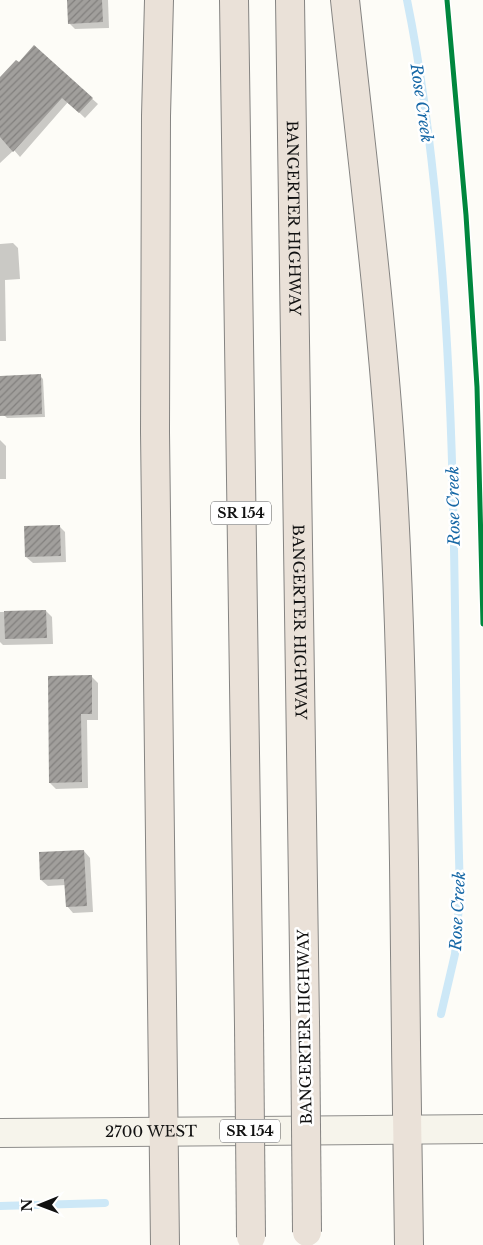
<svg xmlns="http://www.w3.org/2000/svg" width="483" height="1245" font-family="'Libre Baskerville',serif">
<style>
.shadow{fill:#0003}
.lines{fill:none;stroke-linecap:round;stroke-linejoin:round}
.stream{stroke:#cde8f7;stroke-width:8}
.building{fill:url(#building-hatch)}
.secondary-casing{stroke:#8e8d8b;stroke-width:30}
.motorway-casing{stroke:#858482;stroke-width:30}
.secondary{stroke:#f6f4eb;stroke-width:28}
.motorway{stroke:#eae1d8;stroke-width:28}
.motorway-bridge-casing{stroke:#858482;stroke-width:30;stroke-linecap:butt}
.motorway-bridge{stroke:#eae1d8;stroke-width:28}
.cycleway-casing{stroke:#fff;stroke-width:8}
.cycleway{stroke:#00873e;stroke-width:5}
.labels{text-anchor:middle;stroke-width:5;stroke-linejoin:round;paint-order:stroke}
.shield{fill:#fff;stroke:#585858;stroke-width:1}
.shield-label{font-size:14px;font-weight:bold;fill:#111}
.street-label{font-size:15px;fill:#111;stroke:#fff}
.water-label{font-size:16px;font-style:italic;fill:#1768a6;stroke:#fff}
</style>
<defs>
<pattern id="building-hatch" width="6" height="6" patternUnits="userSpaceOnUse" patternTransform="scale(1.25)"><rect width="6" height="6" fill="#a19f9c"/><path d="M-1 1l2-2M0 6l6-6M5 7l2-2" fill="none" stroke="#82807e"/></pattern>
</defs>
<rect width="100%" height="100%" fill="#fdfcf7"/>
<g class="shadow">
<polygon points="68,0 108,0 109,28 75,29 69,23"/>
<polygon points="34,47 98,104 85,118 68,102 20,157 14,150 0,163 0,79 19,64"/>
<polygon points="13,243 18,248 20,279 5,280 6,341 0,341 0,244"/>
<polygon points="40,376 43,379 45,417 7,418 4,415"/>
<polygon points="0,440 6,446 6,479 0,479"/>
<polygon points="59,526 65,532 66,562 33,563 26,557"/>
<polygon points="46,611 52,617 53,644 3,645 0,642 0,612"/>
<polygon points="92,677 98,683 98,720 87,720 88,788 56,789 50,783"/>
<polygon points="84,851 90,858 93,912 73,913 67,906 66,885 48,886 41,880"/>
</g>
<g class="lines">
<g class="stream">
<path d="M 407,0 C 422,73 431,148 438,223 C 459,445 453,669 460,893 L 455,954 L 441,1014"/>
<polyline points="0,1206 105,1203"/>
</g>
</g>
<g class="building">
<polygon points="67,0 102,0 103,22 68,24"/>
<polygon points="34,45 93,98 79,113 62,98 13,152 0,137 0,77 16,60 19,62"/>
<polygon points="41,374 42,414 0,416 0,376"/>
<polygon points="60,525 61,556 25,557 24,526"/>
<polygon points="46,610 47,638 5,639 4,611"/>
<polygon points="92,675 92,714 81,714 82,782 49,783 48,676"/>
<polygon points="84,850 87,906 66,907 64,879 40,880 39,852"/>
</g>
<g class="lines">
<defs>
<g id="secondary">
<path id="s1" d="M 0,1133 L 483,1129"/>
</g>
<g id="motorway">
<polyline points="159,0 156,116 155,432 165,1245"/>
<polyline points="234,0 249,1026"/>
<path id="s2" d="M 290,0 L 305,1022"/>
<path d="M 345,0 C 362,158 382,316 392,474 C 400,604 402,733 404,863 C 405,990 407,1118 409,1245"/>
</g>
</defs>
<use href="#secondary" class="secondary-casing"/>
<use href="#motorway" class="motorway-casing"/>
<use href="#secondary" class="secondary"/>
<use href="#motorway" class="motorway"/>
<defs>
<g id="motorway-bridge">
<polyline points="305,1022 307,1232"/>
<polyline points="249,1026 251,1237"/>
</g>
</defs>
<use href="#motorway-bridge" class="motorway-bridge-casing"/>
<use href="#motorway-bridge" class="motorway-bridge"/>
<defs>
<polyline id="cycleway" points="447,0 466,215 477,387 483,624"/>
</defs>
<use href="#cycleway" class="cycleway-casing"/>
<use href="#cycleway" class="cycleway"/>
</g>
<g class="labels">
<g class="shield">
<rect x="211" y="501.5" width="60" height="23" rx="4"/>
<rect x="220" y="1119.5" width="60" height="23" rx="4"/>
</g>
<g class="shield-label">
<text x="241" y="518">SR 154</text>
<text x="250" y="1136">SR 154</text>
</g>
<g class="street-label">
<text dy="5" stroke="none"><textPath href="#s2" startOffset="218">BANGERTER HIGHWAY</textPath></text>
<text dy="5" stroke="none"><textPath href="#s2" startOffset="622">BANGERTER HIGHWAY</textPath></text>
<text transform="translate(305 1027) rotate(-91)" y="5">BANGERTER HIGHWAY</text>
<text dy="5" stroke="none"><textPath href="#s1" startOffset="151">2700 WEST</textPath></text>
</g>
<g class="water-label">
<text transform="translate(422 103) rotate(82)" y="6">Rose Creek</text>
<text transform="translate(453 506) rotate(-91)" y="6">Rose Creek</text>
<text transform="translate(457 911) rotate(-87)" y="6">Rose Creek</text>
</g>
</g>
<g transform="translate(40 1205) rotate(269)" stroke="#ffffff" stroke-width="4" paint-order="stroke">
<path d="M0-4L9 19L0 12L-9 19Z" fill="#111111"/>
<text y="-8" font-size="14" font-weight="bold" text-anchor="middle" fill="#111111">N</text>
</g>
</svg>
